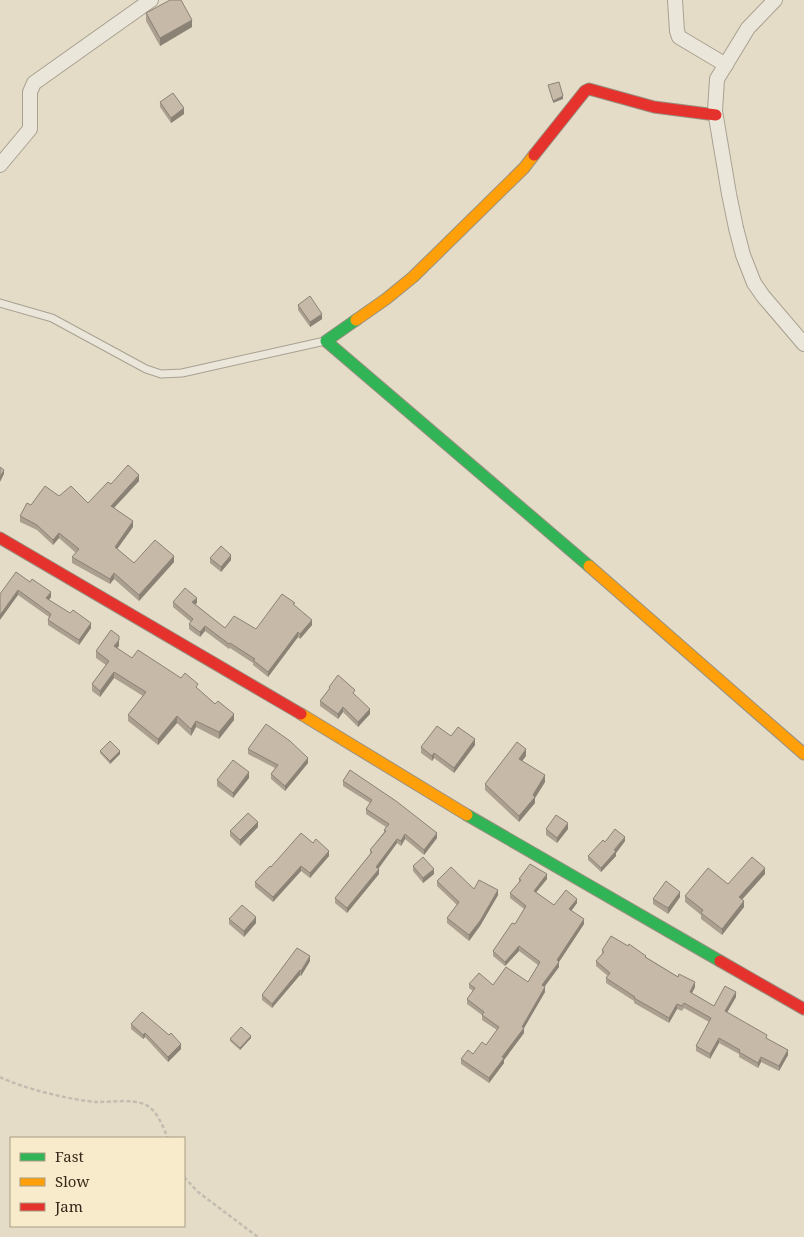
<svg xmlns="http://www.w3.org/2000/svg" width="804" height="1237" font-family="'Noto Serif',serif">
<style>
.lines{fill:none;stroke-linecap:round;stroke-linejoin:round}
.lane-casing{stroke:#a8a091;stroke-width:9}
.street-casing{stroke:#a8a091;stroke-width:16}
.fast-casing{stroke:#989081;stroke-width:13}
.slow-casing{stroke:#989081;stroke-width:13}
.jam-casing{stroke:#989081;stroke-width:13}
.path{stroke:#c3bdb1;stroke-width:2.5;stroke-dasharray:4 2.5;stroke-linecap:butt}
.lane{stroke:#ebe6da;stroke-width:7}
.street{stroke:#ebe6da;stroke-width:14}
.fast{stroke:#30b455;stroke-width:11}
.slow{stroke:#ff9f0a;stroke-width:11}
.jam{stroke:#e5322d;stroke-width:11}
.wall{fill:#ab9f90}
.shaded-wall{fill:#8b8276}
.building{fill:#c7b9a8;stroke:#8b8276}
</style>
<rect width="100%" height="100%" fill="#e4dcc7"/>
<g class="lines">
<defs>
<polyline id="lane" points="0,303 52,318 146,369 161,374 182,373 325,341"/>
<g id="street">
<polyline points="675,0 677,31 679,37 726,65"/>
<polyline points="775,0 748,28 717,79 715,111 729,194 736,228 743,255 754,283 763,296 804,344"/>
<polyline points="0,165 30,129 30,92 34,83 151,0"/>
</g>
<g id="fast">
<polyline points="356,320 326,341 589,566"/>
<polyline points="467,815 720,961"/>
</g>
<g id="slow">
<polyline points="356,320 386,299 413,277 524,168 534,155"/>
<polyline points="589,566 804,754"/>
<polyline points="301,714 467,815"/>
</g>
<g id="jam">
<polyline points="534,155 585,91 589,89 654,107 716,115"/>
<polyline points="0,538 301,714"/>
<polyline points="720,961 804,1009"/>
</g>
</defs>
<use href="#lane" class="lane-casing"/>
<use href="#street" class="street-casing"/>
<use href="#fast" class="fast-casing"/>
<use href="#slow" class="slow-casing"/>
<use href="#jam" class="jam-casing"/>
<g class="path">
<path d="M 0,1077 C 21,1088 74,1101 98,1102 C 112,1102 130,1099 144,1104 C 158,1110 162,1126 168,1138"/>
<polyline points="184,1177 198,1192 258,1237"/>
</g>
<use href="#lane" class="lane"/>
<use href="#street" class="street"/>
<use href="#fast" class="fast"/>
<use href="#slow" class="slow"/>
<use href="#jam" class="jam"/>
</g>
<g class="wall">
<polygon points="146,13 192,27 160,46 146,21"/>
<polygon points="160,102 184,114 171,123 160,107"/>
<polygon points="298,305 322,319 310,327 298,310"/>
<polygon points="139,481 114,508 133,527 117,549 134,563 174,562 139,601 114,579 110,584 72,563 72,557 76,553 59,538 53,545 37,530 20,522 20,516 31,505 59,496 88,503 111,484"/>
<polygon points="210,558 231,560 221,572 210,563"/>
<polygon points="16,572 51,597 49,600 91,628 79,645 48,625 48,620 49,617 18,595"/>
<polygon points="173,602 197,603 195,604 225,628 256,629 295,606 312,625 300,639 298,637 268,677 253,665 253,663 230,648 229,649 205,631 200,637 194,633 189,629 189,624 191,622 173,607"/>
<polygon points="119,646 117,648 132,658 198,689 234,720 219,739 196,727 191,736 177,723 158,745 128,721 128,715 143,696 114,678 100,697 92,691 92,684 106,665 96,658 96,651"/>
<polygon points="329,687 355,695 355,696 370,714 358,727 343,712 338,719 320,706 320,701 329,689"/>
<polygon points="451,736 475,745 454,773 434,758 432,761 421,753 421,747"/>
<polygon points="248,749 308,763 285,791 271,779 271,774 275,768 248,754"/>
<polygon points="100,751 120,754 110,764 100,753"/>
<polygon points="526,756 522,761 545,782 535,798 535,803 519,822 485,790 485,784"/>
<polygon points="249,778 233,798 217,786 217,780"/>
<polygon points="343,781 437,838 424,855 405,839 401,846 397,843 378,869 379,874 347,913 335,903 335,898 370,854 370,850 384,832 384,830 386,827 366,814 366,809 370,803 343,786"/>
<polygon points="258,827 240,846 230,836 230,831"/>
<polygon points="546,829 568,829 557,843 546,835"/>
<polygon points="625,841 616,853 616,856 601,872 588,860 588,856 605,842"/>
<polygon points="313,843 329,856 310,878 301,871 273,902 255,887 255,882 271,867"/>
<polygon points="413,866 434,874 423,883 413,871"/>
<polygon points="765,874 742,899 744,907 722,935 701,919 701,915 685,902 685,896"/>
<polygon points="519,879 547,879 536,892 554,905 577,903 571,911 584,924 559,962 559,967 545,986 545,992 524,1028 524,1033 504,1060 504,1063 489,1083 461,1064 461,1059 473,1054 486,1045 497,1030 482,1020 482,1015 467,1004 467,999 473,991 469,988 469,984 493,985 528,982 538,965 519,951 505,966 493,956 493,951 515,924 524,909 510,898 510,893 519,883"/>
<polygon points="437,881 474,889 498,895 480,926 469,941 447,923 447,918 457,905 437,886"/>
<polygon points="680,897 668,914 653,904 653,899"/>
<polygon points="229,919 256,923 244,937 229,924"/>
<polygon points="602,950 646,957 695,987 692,993 714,1006 736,997 727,1012 767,1039 788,1055 779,1071 761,1062 758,1068 739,1057 739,1054 719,1043 710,1059 696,1051 696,1046 709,1022 684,1008 682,1011 677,1009 669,1023 634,1003 634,1001 606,983 606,978 608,976 596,966 596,961 602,954"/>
<polygon points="310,961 301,976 300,975 272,1008 262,1000 262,995"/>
<polygon points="131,1024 181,1049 168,1062 145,1037 143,1039 131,1029"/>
<polygon points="251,1038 240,1050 230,1041 230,1039"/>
</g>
<g class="shaded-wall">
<polygon points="192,20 192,27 160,46 160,38"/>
<polygon points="563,96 563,99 553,103 553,101"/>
<polygon points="184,108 184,114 171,123 171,118"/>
<polygon points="322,314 322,319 310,327 310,322"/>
<polygon points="4,470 4,474 0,482 0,477"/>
<polygon points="139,475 139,481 111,511 111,506"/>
<polygon points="133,521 133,527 115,552 115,547"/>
<polygon points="59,533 59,538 53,545 53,540"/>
<polygon points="231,555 231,560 221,572 221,567"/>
<polygon points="174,556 174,562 139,601 139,595"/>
<polygon points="114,573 114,579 110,584 110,579"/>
<polygon points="18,590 18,595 0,620 0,615"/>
<polygon points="51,592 51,597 46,603 46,598"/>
<polygon points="197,598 197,603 192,607 192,602"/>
<polygon points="312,620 312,625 300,639 300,634"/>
<polygon points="91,623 91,628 79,645 79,640"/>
<polygon points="205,626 205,631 200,637 200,632"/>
<polygon points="298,632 298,637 268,677 268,672"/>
<polygon points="119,640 119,646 114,652 114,646"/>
<polygon points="114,672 114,678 100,697 100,691"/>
<polygon points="343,707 343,712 338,719 338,714"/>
<polygon points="370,709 370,714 358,727 358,722"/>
<polygon points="234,714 234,720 219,739 219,732"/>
<polygon points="177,716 177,723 158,745 158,739"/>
<polygon points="196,721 196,727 191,736 191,729"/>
<polygon points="475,739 475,745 454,773 454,768"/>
<polygon points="526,749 526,756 519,765 519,759"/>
<polygon points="120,751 120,754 110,764 110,761"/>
<polygon points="434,753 434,758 432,761 432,756"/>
<polygon points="308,758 308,763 285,791 285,786"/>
<polygon points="249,772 249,778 233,798 233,793"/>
<polygon points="545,775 545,782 535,798 535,803 519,822 519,816 533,795"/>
<polygon points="258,822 258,827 240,846 240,840"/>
<polygon points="568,823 568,829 557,843 557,838"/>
<polygon points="437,833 437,838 424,855 424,850"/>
<polygon points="405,834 405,839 401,846 401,841"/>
<polygon points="625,837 625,841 616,853 616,856 601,872 601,868"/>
<polygon points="397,839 397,843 376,872 376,867"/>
<polygon points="329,851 329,856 310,878 310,873"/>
<polygon points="301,866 301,871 273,902 273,897"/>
<polygon points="765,868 765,874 739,903 739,897"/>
<polygon points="379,869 379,874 347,913 347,908"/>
<polygon points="434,869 434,874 423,883 423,878"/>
<polygon points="547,874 547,879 534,895 534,891"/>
<polygon points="498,890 498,895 480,926 469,941 469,935"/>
<polygon points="680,892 680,897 668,914 668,908"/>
<polygon points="577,899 577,903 569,914 569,909"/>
<polygon points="744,901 744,907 722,935 722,929"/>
<polygon points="256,917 256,923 244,937 244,931"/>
<polygon points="584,919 584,924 557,965 557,960"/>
<polygon points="519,946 519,951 505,966 505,962"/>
<polygon points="310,956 310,961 301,976 301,971"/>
<polygon points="559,962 559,967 542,990 542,985"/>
<polygon points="300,970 300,975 272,1008 272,1004"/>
<polygon points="695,982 695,987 690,997 690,992"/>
<polygon points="545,987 545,992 524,1028 524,1033 504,1060 504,1063 489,1083 489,1078 522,1027"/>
<polygon points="736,992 736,997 725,1016 725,1011"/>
<polygon points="677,1004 677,1009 669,1023 669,1018"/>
<polygon points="145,1033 145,1037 143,1039 143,1035"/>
<polygon points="251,1036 251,1038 240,1050 240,1048"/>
<polygon points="719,1038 719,1043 710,1059 710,1054"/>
<polygon points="181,1044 181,1049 168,1062 168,1057"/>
<polygon points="788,1050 788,1055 779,1071 779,1066"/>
<polygon points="761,1057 761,1062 758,1068 758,1063"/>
</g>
<g class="building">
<polygon points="170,0 181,0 192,20 160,38 146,13"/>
<polygon points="559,82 563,96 553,101 548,85"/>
<polygon points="173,93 184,108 171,118 160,102"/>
<polygon points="310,296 322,314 310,322 298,305"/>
<polygon points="128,465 139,475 111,506 133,521 115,547 134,563 155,540 174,556 139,595 114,573 110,579 72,557 79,549 59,533 53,540 37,525 20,516 27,503 31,505 45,486 59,496 71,486 88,503 108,482 111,484"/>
<polygon points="0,467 4,470 0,477"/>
<polygon points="221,546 231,555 221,567 210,558"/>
<polygon points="16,572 30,582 32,579 51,592 46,598 70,613 73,610 91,623 79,640 48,620 51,614 18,590 0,615 0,594"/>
<polygon points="185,588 197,598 192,602 225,628 234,616 256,629 282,594 295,603 293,604 312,620 300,634 298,632 268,672 253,660 255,659 230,643 229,644 205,626 200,632 189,624 193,619 173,602"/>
<polygon points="111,630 119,636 119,640 114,646 132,658 138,650 181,678 185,673 198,684 196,687 215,704 218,701 234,714 219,732 196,721 191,729 177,716 158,739 128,715 146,692 114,672 100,691 92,684 109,661 96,651"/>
<polygon points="338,675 355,690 353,693 370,709 358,722 343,707 338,714 320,701 330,688 329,687"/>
<polygon points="266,724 290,741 308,758 285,786 271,774 278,765 248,749"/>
<polygon points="437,726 451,736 458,727 475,739 454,768 434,753 432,756 421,747"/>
<polygon points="110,741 120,751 110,761 100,751"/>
<polygon points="517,742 526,749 519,759 545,775 533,795 535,797 519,816 485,784"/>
<polygon points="233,760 249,772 233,793 217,780"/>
<polygon points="350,770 396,801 437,833 424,850 405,834 401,841 397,839 376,867 379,869 347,908 335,898 372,852 370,850 386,831 384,830 389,824 366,809 372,800 343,781"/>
<polygon points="248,813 258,822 240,840 230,831"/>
<polygon points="556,815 568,823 557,838 546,829"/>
<polygon points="615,829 625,837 614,850 616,851 601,868 588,856 603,840 605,842"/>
<polygon points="301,833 313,843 316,839 329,851 310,873 301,866 273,897 255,882 270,866 271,867"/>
<polygon points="423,857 434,869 423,878 413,866"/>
<polygon points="752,857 765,868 739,897 744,901 722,929 701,913 703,910 685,896 708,868 728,884"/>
<polygon points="530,864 547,874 534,891 554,905 566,890 577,899 569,909 584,919 557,960 559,962 542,985 545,987 522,1027 524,1028 502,1057 504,1058 489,1078 461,1059 468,1050 473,1054 482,1042 486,1045 499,1027 482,1015 484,1012 467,999 475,988 469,984 479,973 493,985 506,967 528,982 540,962 519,946 505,962 493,951 512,923 515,924 526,906 510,893 521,880 519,879"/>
<polygon points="451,867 474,889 479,880 498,890 480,921 469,935 447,918 459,902 437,881"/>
<polygon points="666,881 680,892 668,908 653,899"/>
<polygon points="242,905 256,917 244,931 229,919"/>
<polygon points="611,936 628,946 629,944 646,956 645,957 678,977 679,974 695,982 690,992 714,1006 725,986 736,992 725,1011 767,1035 766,1038 788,1050 779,1066 761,1057 758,1063 739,1052 740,1050 719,1038 710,1054 696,1046 711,1018 684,1003 682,1006 677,1004 669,1018 634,998 635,997 606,978 610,973 596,961 604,952 602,950"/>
<polygon points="297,948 310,956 301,971 300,970 272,1004 262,995"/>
<polygon points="142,1012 169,1035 171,1033 181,1044 168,1057 145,1033 143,1035 131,1024"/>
<polygon points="241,1027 251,1036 240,1048 230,1039"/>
</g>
<rect x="10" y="1137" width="175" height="90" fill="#f7ebcb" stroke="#aa9d84"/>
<rect x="20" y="1153" width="25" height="8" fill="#30b455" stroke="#aa9d84"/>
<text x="55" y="1162" font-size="15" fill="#36281a">Fast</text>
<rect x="20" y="1178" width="25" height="8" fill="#ff9f0a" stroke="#aa9d84"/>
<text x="55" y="1187" font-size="15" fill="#36281a">Slow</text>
<rect x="20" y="1203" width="25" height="8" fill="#e5322d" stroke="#aa9d84"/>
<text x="55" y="1212" font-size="15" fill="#36281a">Jam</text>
</svg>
